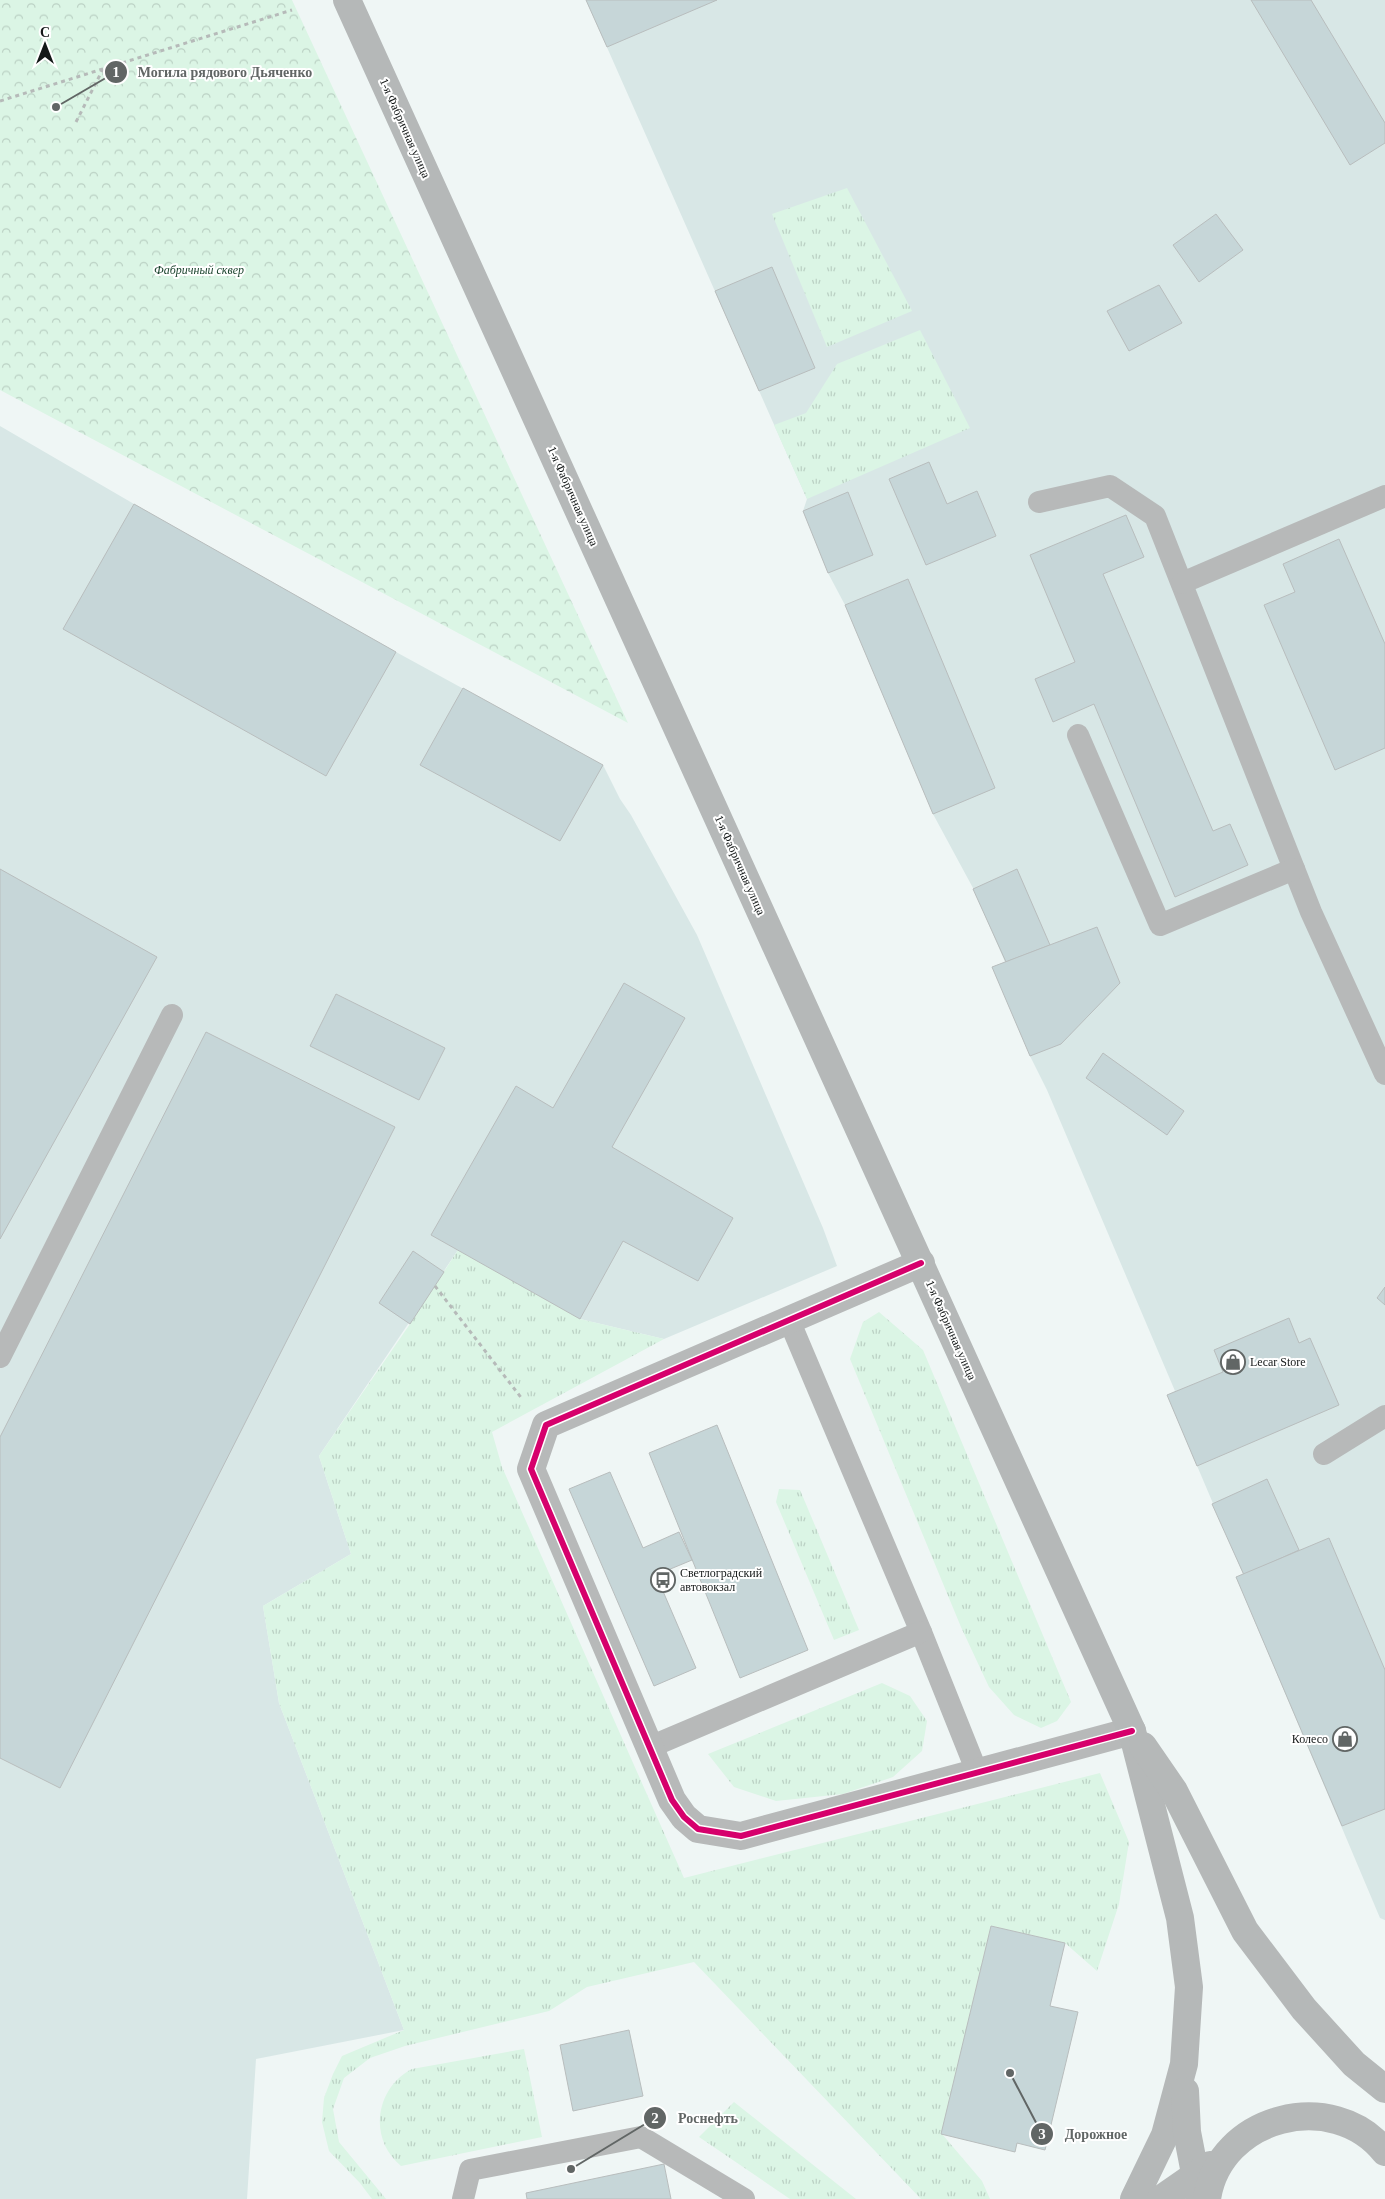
<svg xmlns="http://www.w3.org/2000/svg" width="1385" height="2199" font-family="Georgia,serif">
<style>
.built{fill:#d8e7e6}
.grass{fill:url(#grass-tufts)}
.park{fill:url(#park-crowns)}
.building{fill:#c6d6d8;stroke:#b8bdbd}
.lines{fill:none;stroke-linecap:round;stroke-linejoin:round}
.path{stroke:#b6bab9;stroke-width:3;stroke-dasharray:4 4;stroke-linecap:butt}
.lane{stroke:#b7b9b9;stroke-width:22}
.street{stroke:#b7b9b9;stroke-width:28}
.secondary{stroke:#b5b8b8;stroke-width:28}
.cycleway-casing{stroke:#fff;stroke-width:9}
.cycleway{stroke:#d6006c;stroke-width:6}
.labels{text-anchor:middle;stroke-width:4;stroke-linejoin:round;paint-order:stroke}
.street-label{font-size:12px;fill:#141818;stroke:#fff}
.park-label{font-size:12px;font-style:italic;fill:#153f28;stroke:#fff}
.poi-label{font-size:12px;fill:#141818;stroke:#fff;text-anchor:start}
.leader{fill:none;stroke:#616665;stroke-width:2}
.callout-dot{fill:#616665;stroke:#fff;stroke-width:2}
.mark-label{font-size:15px;text-anchor:middle;font-weight:bold;fill:#fff}
.callout-label{font-size:14px;text-anchor:middle;font-weight:bold;fill:#616665;stroke:#fff;stroke-width:4;stroke-linejoin:round;paint-order:stroke}
</style>
<defs>
<pattern id="grass-tufts" width="24" height="20" patternUnits="userSpaceOnUse" patternTransform="scale(1.25)"><rect width="24" height="20" fill="#dbf5e5"/><path d="M3 7l-1-3M5 7V3M7 7l1-3M15 17l-1-3M17 17v-4M19 17l1-3" fill="none" stroke="#bbd1c4"/></pattern>
<pattern id="park-crowns" width="20" height="18" patternUnits="userSpaceOnUse" patternTransform="scale(1.25)"><rect width="20" height="18" fill="#dbf5e5"/><path d="M2 6a3 3 0 1 1 6 0M12 15a3 3 0 1 1 6 0" fill="none" stroke="#bbd1c4"/></pattern>
</defs>
<rect width="100%" height="100%" fill="#eff6f5"/>
<g class="built">
<polygon points="586,0 1385,0 1385,1920 1380,1918 1236,1577 1243,1574 1167,1395 1175,1391 1047,1090 1030,1056 992,967 1005,962 973,888 933,814 845,605 828,573 803,511 807,499"/>
<polygon points="0,426 134,504 396,652 603,765 620,799 631,815 697,935 823,1228 837,1266 664,1339 580,1319 458,1250 319,1456 351,1554 263,1606 279,1703 404,2030 256,2059 247,2199 0,2199"/>
</g>
<g class="grass">
<polygon points="847,188 912,311 827,347 772,214"/>
<polygon points="920,330 970,428 807,499 774,425 806,413 837,364"/>
<polygon points="458,1250 580,1319 664,1339 492,1432 502,1467 684,1878 1100,1773 1129,1842 1119,1904 1097,1971 1065,1943 991,1926 942,2134 982,2181 990,2199 921,2199 694,1962 587,1987 549,2011 405,2046 370,2058 344,2078 333,2109 339,2142 386,2199 372,2199 360,2183 329,2151 322,2122 324,2098 333,2074 342,2056 404,2030 279,1703 263,1606 351,1554 319,1456 410,1324"/>
<polygon points="879,1312 923,1350 1071,1702 1057,1721 1041,1728 1014,1715 989,1687 961,1627 850,1359 863,1322"/>
<polygon points="779,1489 800,1490 859,1630 834,1640 776,1502"/>
<polygon points="882,1683 910,1696 927,1721 922,1751 893,1777 843,1794 776,1801 734,1787 708,1754"/>
<path d="M 524,2049 L 542,2137 L 401,2166 C 368,2139 375,2088 412,2069 Z"/>
<polygon points="734,2102 856,2199 790,2199 699,2137"/>
</g>
<polygon class="park" points="0,0 292,0 628,723 0,390"/>
<g class="building">
<polygon points="586,0 717,0 607,47"/>
<polygon points="1251,0 1311,0 1385,123 1385,143 1350,165"/>
<polygon points="1216,214 1243,250 1199,282 1173,245"/>
<polygon points="772,267 815,368 759,391 715,291"/>
<polygon points="1159,285 1182,323 1129,351 1107,311"/>
<polygon points="929,462 947,504 977,491 996,536 926,565 889,479"/>
<polygon points="848,492 873,555 828,573 803,511"/>
<polygon points="134,504 396,652 326,776 63,629"/>
<polygon points="1126,515 1144,557 1103,574 1213,831 1230,824 1248,865 1175,897 1094,704 1053,722 1035,679 1075,662 1030,555"/>
<polygon points="1339,539 1385,644 1385,748 1335,770 1264,605 1295,592 1283,564"/>
<polygon points="908,579 995,788 933,814 845,605"/>
<polygon points="463,688 603,765 560,841 420,765"/>
<polygon points="0,869 157,957 0,1239"/>
<polygon points="1017,869 1050,945 1006,962 973,889"/>
<polygon points="1097,927 1120,983 1061,1044 1030,1056 992,967"/>
<polygon points="624,983 685,1018 612,1147 733,1218 698,1281 623,1241 580,1319 431,1235 516,1086 553,1108"/>
<polygon points="336,994 445,1048 419,1100 310,1046"/>
<polygon points="206,1032 395,1127 60,1788 0,1758 0,1437"/>
<polygon points="1103,1053 1184,1111 1167,1135 1086,1078"/>
<polygon points="413,1251 444,1272 410,1324 379,1303"/>
<polygon points="1385,1287 1385,1305 1377,1298"/>
<polygon points="1289,1318 1299,1343 1310,1338 1339,1405 1197,1466 1167,1395 1223,1372 1214,1350"/>
<polygon points="717,1425 808,1650 740,1678 649,1453"/>
<polygon points="610,1472 643,1548 679,1532 692,1560 656,1575 696,1668 654,1686 569,1489"/>
<polygon points="1267,1479 1299,1550 1244,1575 1212,1504"/>
<polygon points="1329,1538 1385,1670 1385,1809 1342,1826 1236,1577"/>
<polygon points="991,1926 1065,1943 1050,2006 1078,2012 1045,2150 1017,2143 1015,2152 941,2134"/>
<polygon points="629,2030 643,2096 573,2111 560,2045"/>
<polygon points="664,2164 671,2199 527,2199 526,2193"/>
</g>
<g class="lines">
<g class="path">
<polyline points="0,101 292,10"/>
<polyline points="76,122 103,69"/>
<polyline points="435,1286 523,1400"/>
</g>
<g class="lane">
<polyline points="1039,502 1110,486 1155,516 1311,912 1385,1074"/>
<polyline points="1182,583 1385,496"/>
<polyline points="1078,735 1160,925 1294,869"/>
<polyline points="789,1320 921,1632 977,1772"/>
<polyline points="0,1357 172,1015"/>
<polyline points="1324,1454 1385,1416"/>
<polyline points="650,1747 921,1632"/>
<polyline points="463,2199 470,2170 641,2137 744,2199"/>
</g>
<polyline class="street" points="921,1263 546,1425 531,1469 672,1800 684,1817 698,1829 741,1836 1132,1731"/>
<g class="secondary">
<polyline points="347,0 1132,1731 1180,1918 1189,1987 1184,2064 1165,2135 1134,2199"/>
<polyline points="1143,1746 1174,1791 1245,1931 1304,2009 1354,2064 1385,2089"/>
<polyline points="1185,2091 1187,2132 1200,2199"/>
<polyline points="1161,2199 1210,2165"/>
<path d="M 1207,2199 C 1219,2116 1333,2087 1385,2152"/>
</g>
<defs>
<polyline id="cycleway" points="921,1263 546,1425 531,1469 672,1800 684,1817 698,1829 741,1836 1132,1731"/>
</defs>
<use href="#cycleway" class="cycleway-casing"/>
<use href="#cycleway" class="cycleway"/>
</g>
<defs>
<symbol id="shop-ring" viewBox="-11 -11 22 22"><circle r="9.5" fill="#fff" stroke="#616665" stroke-width="1.5"/><path d="M-5-2.5h2.3a2.7 3.5 0 0 1 5.4 0H5L5.5 6h-11ZM-1.5-2.5h3a1.5 2.3 0 0 0-3 0Z" fill="#616665"/></symbol>
<symbol id="bus-ring" viewBox="-11 -11 22 22"><circle r="9.5" fill="#fff" stroke="#616665" stroke-width="1.5"/><path d="M-5-6H5V4H4V6H2V4H-2V6H-4V4H-5ZM-3.5-4V0h7V-4ZM-3.5 1.2v1.5H-2V1.2ZM2 1.2v1.5H3.5V1.2Z" fill="#616665"/></symbol>
</defs>
<g fill-rule="evenodd">
<use href="#shop-ring" x="1219" y="1348" width="28" height="28"/>
<use href="#bus-ring" x="649" y="1566" width="28" height="28"/>
<use href="#shop-ring" x="1331" y="1725" width="28" height="28"/>
</g>
<g class="labels">
<g class="street-label">
<text transform="translate(405 128) rotate(66)" y="4">1-я Фабричная улица</text>
<text transform="translate(573 496) rotate(66)" y="4">1-я Фабричная улица</text>
<text transform="translate(740 865) rotate(66)" y="4">1-я Фабричная улица</text>
<text transform="translate(951 1330) rotate(66)" y="4">1-я Фабричная улица</text>
</g>
<g class="park-label">
<text x="199" y="274">Фабричный сквер</text>
</g>
<g class="poi-label">
<text x="1250" y="1366">Lecar Store</text>
<text x="680" y="1577">Светлоградский<tspan x="680" dy="14">автовокзал</tspan></text>
<text x="1328" y="1743" text-anchor="end">Колесо</text>
</g>
</g>
<path class="leader" d="M56 107L116 72M571 2169L655 2118M1010 2073L1042 2134"/>
<g class="callout-dot">
<circle cx="56" cy="107" r="5"/>
<circle cx="571" cy="2169" r="5"/>
<circle cx="1010" cy="2073" r="5"/>
<circle cx="116" cy="72" r="12"/>
<circle cx="655" cy="2118" r="12"/>
<circle cx="1042" cy="2134" r="12"/>
</g>
<g class="mark-label">
<text x="116" y="77">1</text>
<text x="655" y="2123">2</text>
<text x="1042" y="2139">3</text>
</g>
<g class="callout-label">
<text x="225" y="77">Могила рядового Дьяченко</text>
<text x="708" y="2123">Роснефть</text>
<text x="1096" y="2139">Дорожное</text>
</g>
<g transform="translate(45 45)" stroke="#ffffff" stroke-width="4" paint-order="stroke">
<path d="M0-4L9 19L0 12L-9 19Z" fill="#141818"/>
<text y="-8" font-size="14" font-weight="bold" text-anchor="middle" fill="#141818">С</text>
</g>
</svg>
